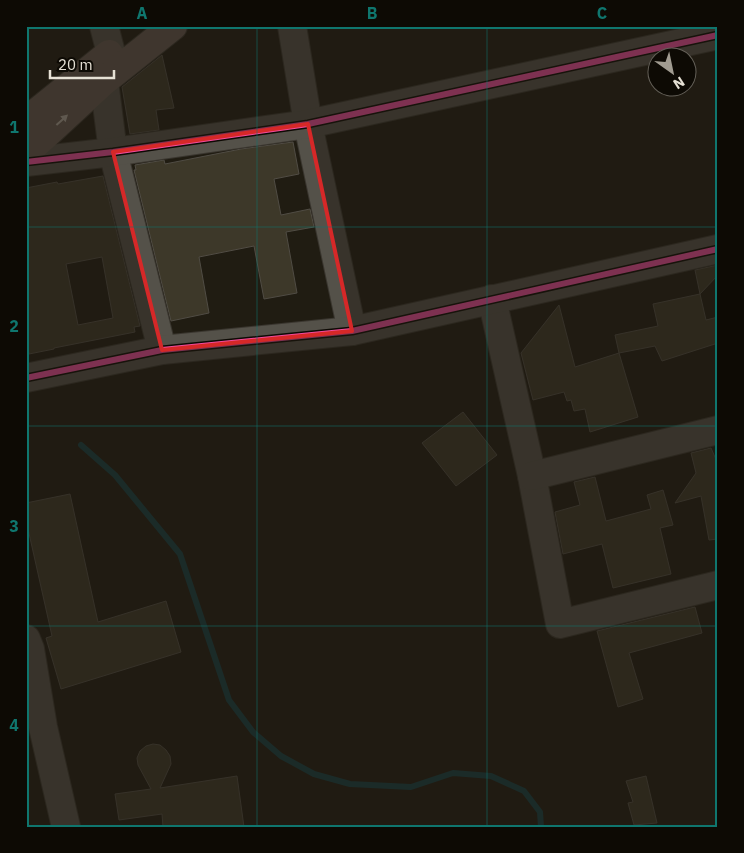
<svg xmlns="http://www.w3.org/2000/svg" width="744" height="853" font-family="'IBM Plex Sans',sans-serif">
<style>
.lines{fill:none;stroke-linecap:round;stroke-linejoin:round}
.stream{stroke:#163e44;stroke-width:6}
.building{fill:#3d3829;stroke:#504c44;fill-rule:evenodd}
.minor-casing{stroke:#3a362f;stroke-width:30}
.major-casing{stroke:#3a362f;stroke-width:30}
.minor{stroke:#545149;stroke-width:28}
.major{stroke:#645850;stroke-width:28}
.cycleway-casing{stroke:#0d0a04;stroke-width:9}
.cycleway{stroke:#ef4d9e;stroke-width:6}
.oneway{fill:#aca399}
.marked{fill:none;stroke:#d62828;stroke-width:4;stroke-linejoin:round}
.grid{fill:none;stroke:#0f766e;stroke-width:1;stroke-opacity:0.55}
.neatline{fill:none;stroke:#0f766e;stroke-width:2}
.grid-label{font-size:16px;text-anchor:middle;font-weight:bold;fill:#0f766e}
</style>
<rect width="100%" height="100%" fill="#201c12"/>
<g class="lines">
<polyline class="stream" points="81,445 115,475 180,554 229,700 253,732 281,756 314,774 350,784 411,787 453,773 491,776 524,791 540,812 541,827"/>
</g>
<g class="building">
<polygon points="162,55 174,108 156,110 159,130 130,134 122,87"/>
<polygon points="293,142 299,174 274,179 281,215 310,209 314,227 286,232 297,293 264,299 254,246 199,257 209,313 171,321 134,170 136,170 135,165 164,160 165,164 241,149"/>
<path d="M 103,176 L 140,326 L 134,327 L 135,332 L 54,348 L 54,349 L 29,354 L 26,337 L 26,188 L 57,182 L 58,184 ZM 102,257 L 113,318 L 78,325 L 66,264 Z"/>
<polygon points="718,265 718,275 700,294 695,270"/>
<polygon points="700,294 706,320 718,317 718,343 662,361 655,346 619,353 615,335 658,326 653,304"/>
<polygon points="559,305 575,367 619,353 638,417 590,432 585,409 574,411 571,400 567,401 564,392 533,400 521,353"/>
<polygon points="463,412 497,455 456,486 422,443"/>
<polygon points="711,448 718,464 718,539 709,540 701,496 675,503 696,473 691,453"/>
<polygon points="595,477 606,521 651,509 647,495 663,490 673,525 660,528 671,574 613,588 602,544 563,554 555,512 580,505 574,482"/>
<polygon points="70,494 98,622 166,601 181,652 61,689 46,638 52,636 26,520 26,503"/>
<polygon points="695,607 702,633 629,653 643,699 618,707 597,631"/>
<polygon points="153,744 160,745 166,750 170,756 171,764 160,788 237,776 244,827 163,827 162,814 119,820 115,794 151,789 138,765 137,758 140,751 146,746"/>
<polygon points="646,776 657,823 634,825 628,803 633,802 626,781"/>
</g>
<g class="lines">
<defs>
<g id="minor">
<polyline points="104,26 111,53 104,81 113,152 162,350"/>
<polyline points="292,26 308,124 352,331"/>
<polyline points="26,162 113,152 308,124 718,35"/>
<polyline points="492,299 532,476 560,624 718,585"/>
<polyline points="26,378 162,350 352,331 718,249"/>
<polyline points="532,476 718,430"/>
<polyline points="26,639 30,649 43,727 66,827"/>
</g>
<g id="major">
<polyline points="26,121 109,54"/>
<polyline points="26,153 104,81 173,26"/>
</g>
</defs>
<use href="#minor" class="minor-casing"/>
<use href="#major" class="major-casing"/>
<use href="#minor" class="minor"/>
<use href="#major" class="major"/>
<defs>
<g id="cycleway">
<polyline points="26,162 113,152 308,124 718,35"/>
<polyline points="26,378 162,350 352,331 718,249"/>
</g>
</defs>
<use href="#cycleway" class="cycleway-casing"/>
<use href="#cycleway" class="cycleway"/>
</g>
<defs><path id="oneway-solid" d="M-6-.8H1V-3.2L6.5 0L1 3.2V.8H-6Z" transform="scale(1.25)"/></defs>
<use class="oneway" href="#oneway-solid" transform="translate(62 120) rotate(-42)"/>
<path d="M0 0H744V853H0ZM 308,124 L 352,331 L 162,350 L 113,152 Z" fill="#201c12" fill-opacity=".55" fill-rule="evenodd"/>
<path class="marked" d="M 308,124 L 352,331 L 162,350 L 113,152 Z"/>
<path class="grid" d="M 257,26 L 257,827M 487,26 L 487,827M 26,227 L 718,227M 26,426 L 718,426M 26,626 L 718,626"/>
<rect width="744" height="853" fill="none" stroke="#0d0a04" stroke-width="55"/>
<g transform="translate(672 72) rotate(147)"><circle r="24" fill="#0d0a04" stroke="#646058"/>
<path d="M0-4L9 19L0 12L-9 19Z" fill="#a19c91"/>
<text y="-8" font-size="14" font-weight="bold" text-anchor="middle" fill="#e6e1d5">N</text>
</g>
<path d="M50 70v8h64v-8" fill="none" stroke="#e6e1d5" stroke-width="2.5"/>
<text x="58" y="70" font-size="15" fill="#e6e1d5" stroke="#0d0a04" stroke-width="4" paint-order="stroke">20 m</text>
<rect x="28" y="28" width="688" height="798" class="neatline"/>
<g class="grid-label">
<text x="142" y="19">A</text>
<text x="372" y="19">B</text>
<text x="602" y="19">C</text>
<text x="14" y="133">1</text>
<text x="14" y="332">2</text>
<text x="14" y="532">3</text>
<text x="14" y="731">4</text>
</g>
</svg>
